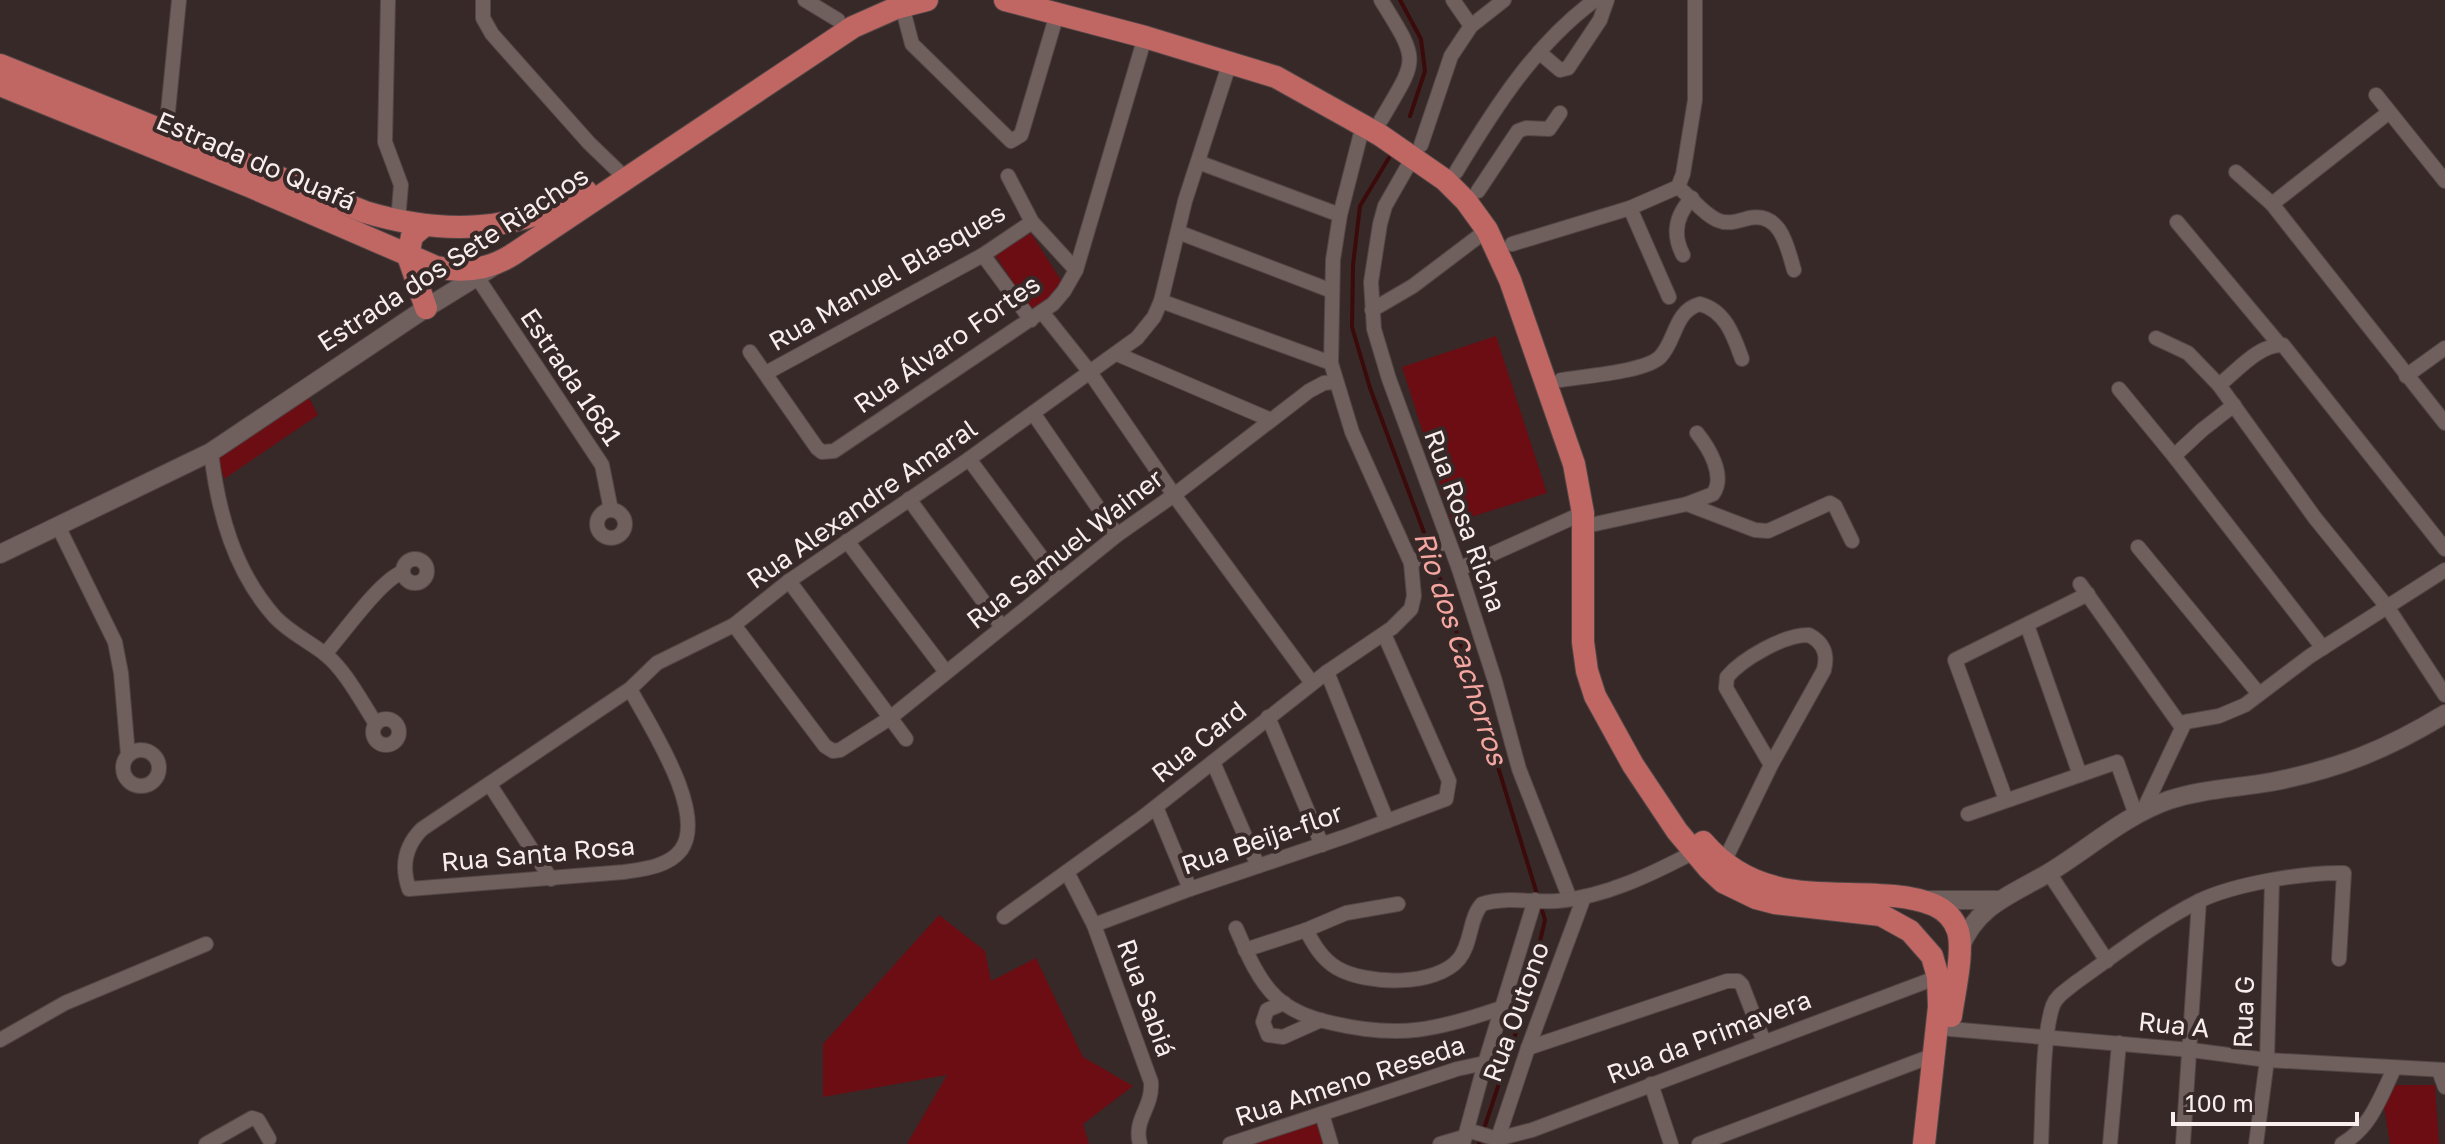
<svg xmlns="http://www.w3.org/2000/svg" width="2445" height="1144" font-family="'Golos Text',sans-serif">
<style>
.green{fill:#6c0d13}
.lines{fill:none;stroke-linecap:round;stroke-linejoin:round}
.stream{stroke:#3b0a0a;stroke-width:4}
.minor-casing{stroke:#524645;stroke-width:16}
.tertiary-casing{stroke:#524645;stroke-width:20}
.primary-casing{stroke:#524645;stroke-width:24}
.minor{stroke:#6f5f5d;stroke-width:14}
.tertiary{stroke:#6f5f5d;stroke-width:18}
.primary{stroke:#c06764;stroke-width:22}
.labels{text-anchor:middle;stroke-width:8;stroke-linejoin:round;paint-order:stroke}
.street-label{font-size:26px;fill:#f8eeed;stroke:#372928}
.water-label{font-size:28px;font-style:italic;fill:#f6a6a0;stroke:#372928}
</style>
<rect width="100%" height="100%" fill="#372928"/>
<g class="green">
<polygon points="1031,233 1064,285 1032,311 995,255"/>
<polygon points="1496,336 1547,493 1452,523 1402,367"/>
<polygon points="308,396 318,415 224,479 217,453"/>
<polygon points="939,915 985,951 991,981 1036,958 1083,1057 1133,1086 1083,1124 1089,1144 907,1144 947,1075 823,1097 823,1044"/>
<polygon points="2396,1085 2435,1085 2439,1144 2390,1144 2384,1107"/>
<polygon points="1320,1118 1328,1144 1239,1144"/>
</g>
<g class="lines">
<g class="stream">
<polyline points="1400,0 1421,39 1425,71 1410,116"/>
<polyline points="1390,156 1360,206 1353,265 1352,327 1370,388 1435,562 1545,920 1525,1005 1479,1144"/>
</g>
<defs>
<g id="minor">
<polyline points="388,0 385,142 401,185 398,221"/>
<polyline points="483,0 483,18 492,34 589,143 618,171"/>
<polyline points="805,0 838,20"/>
<path d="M 1381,0 C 1420,63 1418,57 1381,120"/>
<polyline points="1453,0 1471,26"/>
<polyline points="902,6 912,44 1011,141 1021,135 1057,14"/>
<polyline points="1539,52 1560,70 1568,68 1600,20 1607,0"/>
<polyline points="2376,95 2445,181"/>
<polyline points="166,132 179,0"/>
<polyline points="1421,145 1451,56 1471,26 1504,0"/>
<polyline points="1413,157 1385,206 1380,224 1371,282 1374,329 1389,379 1459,569 1495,681 1519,769 1570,899"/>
<polyline points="1198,162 1340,215"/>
<path d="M 1456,172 C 1494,109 1535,44 1595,0"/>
<polyline points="2236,172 2272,204 2445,423"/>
<polyline points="1008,176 1032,222 1076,270"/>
<path d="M 1678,187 C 1691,197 1702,213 1717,220 C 1728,225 1738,221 1749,218 C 1781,212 1787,246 1794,270"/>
<polyline points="1478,191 1518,131 1526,128 1549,129 1560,113"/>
<polyline points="2272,204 2388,113"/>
<polyline points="1630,208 1669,297"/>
<polyline points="2177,222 2279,344"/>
<polyline points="1178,232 1332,291"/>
<polyline points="1512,244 1630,208 1678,187 1683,174 1695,100 1695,0"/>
<polyline points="983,255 1031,320"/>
<path d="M 1683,255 C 1672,234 1676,215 1692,198"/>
<polyline points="477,277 602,465 611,510"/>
<polyline points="1161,301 1331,363"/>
<polyline points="1372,310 1413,286 1487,230"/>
<polyline points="1042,312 1089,371 1174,495 1312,683"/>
<polyline points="2156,338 2188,353 2219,385 2315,518 2388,608 2445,695"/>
<polyline points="750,352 817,448 822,452 834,451 1053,304 1064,291 1076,270 1145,37"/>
<polyline points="1117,354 1271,420"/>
<polyline points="766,373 983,255 1032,222"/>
<polyline points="2406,376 2445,348"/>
<path d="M 1561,380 C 1583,376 1645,372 1660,357 C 1676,341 1674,311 1700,304 C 1726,311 1734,337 1742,359"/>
<path d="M 2219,385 C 2237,371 2259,344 2283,345 L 2445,549"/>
<polyline points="2119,389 2174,456"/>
<polyline points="2234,405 2202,430 2174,456 2323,648"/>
<polyline points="1033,413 1117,535"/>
<path d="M 211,452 C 218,512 234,571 275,617 C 289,632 308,641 325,654 C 346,671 361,701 376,724"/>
<polyline points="969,459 1059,581"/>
<polyline points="909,499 1002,627"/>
<path d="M 1687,504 L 1713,494 C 1726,476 1709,448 1697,433"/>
<circle cx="611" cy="524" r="14"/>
<polyline points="1595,524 1687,504 1755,530 1768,531 1830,503 1835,506 1852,541"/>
<polyline points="58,526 115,642 121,673 128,755"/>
<polyline points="847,541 946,672"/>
<polyline points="2138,547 2259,694"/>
<circle cx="415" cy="571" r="12"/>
<polyline points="1411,563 1447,540"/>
<polyline points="1459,569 1583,513"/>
<polyline points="789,581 906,739"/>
<polyline points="2080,584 2181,726"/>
<polyline points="734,625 825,746 833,751 840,750 890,718 1117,535 1174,495 1309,391 1324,383 1335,382"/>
<polyline points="2027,625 2080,775"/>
<path d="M 325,654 C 342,635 381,579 403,572"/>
<polyline points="1327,672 1387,821"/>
<path d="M 630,689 C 649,725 708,813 681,850 C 668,867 643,869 624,872 L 409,889 C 401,866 405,846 422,829 L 630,689 L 657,663 L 734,625 L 789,581 L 969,459 L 1137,338 L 1154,317 L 1161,301 L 1185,201 L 1230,62"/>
<polyline points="1268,717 1322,845"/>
<circle cx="386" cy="732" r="13"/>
<circle cx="141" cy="768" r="18"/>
<polyline points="1213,762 1258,866"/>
<polyline points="490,785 551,879"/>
<polyline points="2006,800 1955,660 2088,594"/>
<polyline points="1156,807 1190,889"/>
<polyline points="2143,811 2185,722 2219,716 2245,705 2310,656 2445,570"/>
<polyline points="1968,814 2117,762 2136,815"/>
<path d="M 1724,862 L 1771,765 L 1824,670 C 1828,654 1824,643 1809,635 C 1785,634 1742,659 1727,677 L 1726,688 L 1771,765"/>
<path d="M 1067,872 L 1094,925 L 1151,1082 C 1153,1108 1133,1119 1140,1144"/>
<polyline points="2049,873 2107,961"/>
<polyline points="1004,917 1143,817 1327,672 1392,628 1411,609 1414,596 1411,563 1352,432 1331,363 1333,260 1340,215 1363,125"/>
<polyline points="1094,925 1190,889 1347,836 1446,799 1449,781 1384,634"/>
<path d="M 1236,928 C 1246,951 1257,979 1276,997 C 1291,1011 1313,1019 1332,1023 C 1399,1039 1437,1030 1501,1008"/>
<path d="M 1306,930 C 1314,945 1322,959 1337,968 C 1366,985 1436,987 1459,959 C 1472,943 1469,918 1482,904 C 1507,896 1532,903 1557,901 C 1605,897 1652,874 1694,852"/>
<polyline points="1245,950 1306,930 1346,913 1398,904"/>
<polyline points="1284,1003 1267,1010 1263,1022 1268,1035 1283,1037 1321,1020"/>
<polyline points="1950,1029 2191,1050 2267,1060 2445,1070"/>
<polyline points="0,1040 65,1003 206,944"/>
<polyline points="1528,1048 1727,981 1738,981 1742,985 1764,1042"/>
<polyline points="2439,1071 2445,1087"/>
<polyline points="1651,1084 1671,1144"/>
<polyline points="1322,1114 1331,1144"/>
<polyline points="1467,1130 1497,1139 1532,1130 1938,977"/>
<polyline points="206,1144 252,1118 258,1120 269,1139"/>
<polyline points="1230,1144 1457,1069 1485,1063"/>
<polyline points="1440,1144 1464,1137"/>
<polyline points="1463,1144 1485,1063 1535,900"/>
<polyline points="1496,1144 1528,1048 1584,897"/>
<polyline points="1699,1144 1934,1055"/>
<path d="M 2041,1144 C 2043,1108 2042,1036 2053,1005 C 2057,995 2067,990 2075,983 C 2115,955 2155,923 2199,901 C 2234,884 2305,872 2344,873 L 2339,959"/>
<polyline points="2110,1144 2119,1043"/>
<polyline points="2183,1144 2199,901"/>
<polyline points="2256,1144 2267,1060 2272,882"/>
<path d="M 2342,1144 C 2371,1127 2380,1098 2394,1069"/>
</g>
<g id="tertiary">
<polyline points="0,554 211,452 426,308 491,268"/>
<polyline points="1923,900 2000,900"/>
<path d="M 1960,948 C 1976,907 2008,896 2045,875 C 2086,851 2123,816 2169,800 C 2202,789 2237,788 2271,782 C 2338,769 2386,750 2445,714"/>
</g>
<g id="primary">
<polyline points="1005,0 1145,37 1276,77 1380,135 1445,180 1466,201 1487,230 1510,280 1574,464 1583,513 1583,642 1587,671 1595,696 1633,765 1677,831 1709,869 1723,882 1756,898 1775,903 1881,915 1910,931 1932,956 1938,977 1939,1007 1924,1144"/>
<path d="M 0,65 L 365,212 C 442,235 516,234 586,191"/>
<path d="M 0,85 L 249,186 L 436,267 C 464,273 488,270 512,255 L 853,27 L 896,8 L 927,0"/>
<polyline points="425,225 412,236 408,256 426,308"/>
<path d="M 1703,842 C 1722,864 1747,880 1775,887 C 1822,900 1891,887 1934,905 C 1945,910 1954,919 1958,931 C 1964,952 1954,994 1951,1016"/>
</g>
</defs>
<use href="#minor" class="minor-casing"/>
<use href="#tertiary" class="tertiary-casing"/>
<use href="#primary" class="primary-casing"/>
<use href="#minor" class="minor"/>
<use href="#tertiary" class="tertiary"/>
<use href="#primary" class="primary"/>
</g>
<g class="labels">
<g class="street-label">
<text transform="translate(256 161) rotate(23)" y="9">Estrada do Quafá</text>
<text transform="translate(453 259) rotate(-33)" y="9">Estrada dos Sete Riachos</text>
<text transform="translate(887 277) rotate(-30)" y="9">Rua Manuel Blasques</text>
<text transform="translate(947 344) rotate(-35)" y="9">Rua Álvaro Fortes</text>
<text transform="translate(571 377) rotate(56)" y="9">Estrada 1681</text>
<text transform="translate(862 504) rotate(-35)" y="9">Rua Alexandre Amaral</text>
<text transform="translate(1465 521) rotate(70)" y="9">Rua Rosa Richa</text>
<text transform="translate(1065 549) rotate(-38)" y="9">Rua Samuel Wainer</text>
<text transform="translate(1199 742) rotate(-39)" y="9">Rua Card</text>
<text transform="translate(1262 839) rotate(-19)" y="9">Rua Beija-flor</text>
<text transform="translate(538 854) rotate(-5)" y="9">Rua Santa Rosa</text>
<text transform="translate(1146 998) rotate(70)" y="9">Rua Sabiá</text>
<text transform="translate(1516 1012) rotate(-70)" y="9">Rua Outono</text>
<text transform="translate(2244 1012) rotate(-88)" y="9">Rua G</text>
<text transform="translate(2174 1025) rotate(6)" y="9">Rua A</text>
<text transform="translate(1709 1037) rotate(-21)" y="9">Rua da Primavera</text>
<text transform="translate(1350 1081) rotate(-18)" y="9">Rua Ameno Reseda</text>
</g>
<g class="water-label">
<text transform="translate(1461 648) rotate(72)" y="10">Rio dos Cachorros</text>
</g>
</g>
<path d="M2173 1112v12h184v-12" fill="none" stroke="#f8eeed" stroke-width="4"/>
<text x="2185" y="1112" font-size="24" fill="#f8eeed" stroke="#372928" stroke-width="6" paint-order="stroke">100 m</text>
</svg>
